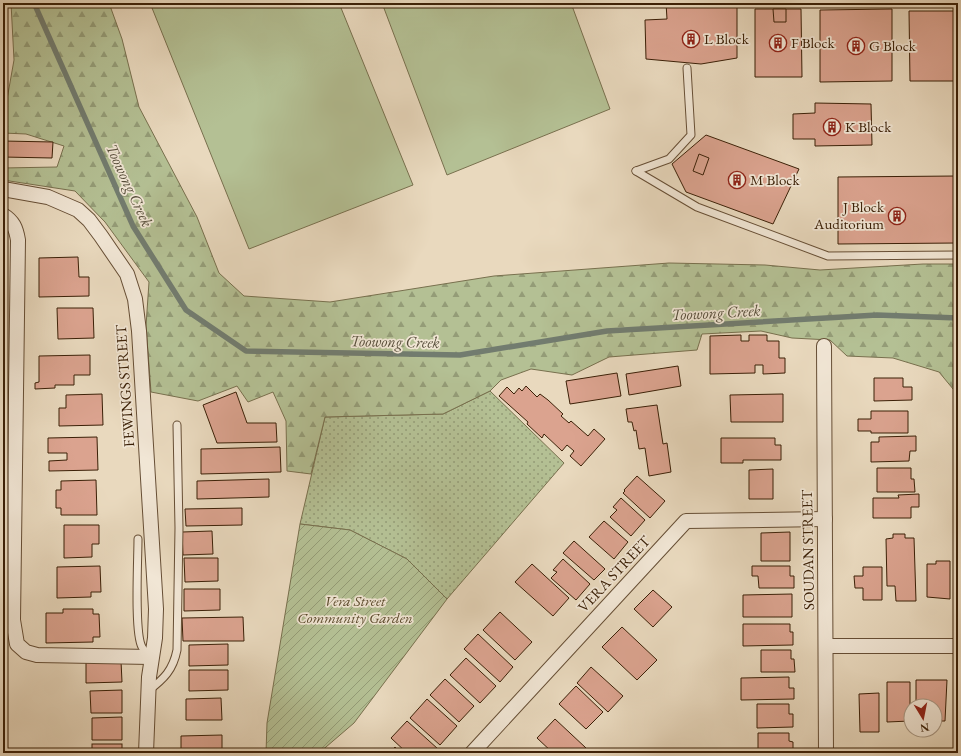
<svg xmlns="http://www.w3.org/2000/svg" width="961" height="756" font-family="'EB Garamond',serif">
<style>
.grass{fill:url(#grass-dots);stroke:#78704e}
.forest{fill:url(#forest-firs);stroke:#78704e}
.garden{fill:url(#garden-furrows);stroke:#78704e}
.pitch{fill:#b4c094;stroke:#78704e}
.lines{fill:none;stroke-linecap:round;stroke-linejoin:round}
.stream{stroke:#727c6f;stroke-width:5.5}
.building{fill:#dba38f;stroke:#3b2007}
.service-casing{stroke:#664e35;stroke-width:9}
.minor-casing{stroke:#664e35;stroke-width:16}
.service{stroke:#f1e6d5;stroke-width:7}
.minor{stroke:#f1e6d5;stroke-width:14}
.labels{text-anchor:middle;stroke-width:3.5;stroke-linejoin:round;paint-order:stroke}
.poi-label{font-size:15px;fill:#3b2007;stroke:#f1e6d5;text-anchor:start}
.street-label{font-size:15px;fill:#3b2007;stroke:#f1e6d5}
.park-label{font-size:15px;font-style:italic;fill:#59482a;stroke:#f1e6d5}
.water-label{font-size:16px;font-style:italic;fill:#574e3b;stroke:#f1e6d5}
</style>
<defs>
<pattern id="grass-dots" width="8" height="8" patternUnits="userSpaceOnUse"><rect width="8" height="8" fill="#b4c094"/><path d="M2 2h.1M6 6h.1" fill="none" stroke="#949c77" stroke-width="1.8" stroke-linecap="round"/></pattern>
<pattern id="forest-firs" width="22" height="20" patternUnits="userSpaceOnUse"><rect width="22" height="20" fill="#b4c094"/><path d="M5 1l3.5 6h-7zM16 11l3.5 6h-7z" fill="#949c77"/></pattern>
<pattern id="garden-furrows" width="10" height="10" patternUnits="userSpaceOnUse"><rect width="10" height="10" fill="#b4c094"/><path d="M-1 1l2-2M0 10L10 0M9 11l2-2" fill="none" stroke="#949c77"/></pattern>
</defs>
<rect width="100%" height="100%" fill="#e9d9be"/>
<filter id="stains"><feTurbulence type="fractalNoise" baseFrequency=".005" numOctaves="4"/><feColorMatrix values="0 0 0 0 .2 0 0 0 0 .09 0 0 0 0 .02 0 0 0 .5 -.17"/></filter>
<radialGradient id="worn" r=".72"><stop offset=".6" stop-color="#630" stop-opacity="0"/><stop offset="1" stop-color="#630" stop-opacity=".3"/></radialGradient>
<polygon class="grass" points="490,391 564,463 447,599 407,559 350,530 300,524 325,417 443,414"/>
<polygon class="forest" points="11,3 109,3 122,39 139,107 197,217 219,273 244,296 330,302 494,276 669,263 765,265 820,270 923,264 958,264 958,395 939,372 893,358 847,356 830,340 792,338 761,331 702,334 697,350 609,357 572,375 531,369 501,380 490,391 443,414 325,417 311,474 287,471 286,421 273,392 248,402 237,386 198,401 151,392 146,326 149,282 105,222 75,191 3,180 3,168 57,167 64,146 26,134 3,133 3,122 14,60"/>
<polygon class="garden" points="300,524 350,530 407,559 447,599 354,723 319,753 266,753 267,723"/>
<g class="pitch">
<polygon points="150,3 339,3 413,185 249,249"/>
<polygon points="382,3 571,3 610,109 447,175"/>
</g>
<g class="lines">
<polyline class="stream" points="34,3 133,226 186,310 246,351 460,355 607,331 877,315 958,318"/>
</g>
<g class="building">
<polygon points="666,3 737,3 737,58 701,64 646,59 645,20 667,19"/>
<polygon points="755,9 801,9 802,77 755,77"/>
<polygon points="773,9 786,9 786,22 774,22"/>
<polygon points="892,9 892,81 820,82 820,10"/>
<polygon points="909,11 958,11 958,81 910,81"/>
<polygon points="815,103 871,104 872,145 815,146 815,139 793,139 793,114 815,113"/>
<polygon points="706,135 799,169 773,224 686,192 672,164"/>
<polygon points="3,141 53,142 52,158 3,157"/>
<polygon points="699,154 709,158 703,175 693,171"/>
<polygon points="956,176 957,243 838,244 838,177"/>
<polygon points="78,257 79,277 89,277 89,296 39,297 39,258"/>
<polygon points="57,308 93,308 94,338 58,339"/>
<polygon points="741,335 741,341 749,341 749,335 767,335 767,341 779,341 779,358 785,358 785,373 763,374 763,365 755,365 755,373 710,374 710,336"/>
<polygon points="90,355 90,375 74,375 74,385 55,385 55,388 35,389 35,383 39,382 39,356"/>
<polygon points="678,366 681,386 629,395 626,374"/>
<polygon points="617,373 621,396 570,404 566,381"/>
<polygon points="874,378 903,378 903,387 912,387 912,400 874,401"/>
<polygon points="526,386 537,397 540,394 548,400 563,414 561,416 569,423 571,421 588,436 594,429 605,439 581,466 570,456 574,451 567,445 562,451 544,434 542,438 527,424 528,422 499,396 507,387 514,394 519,388 522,391"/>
<polygon points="236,392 247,423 276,423 277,442 217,443 203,405"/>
<polygon points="102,394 103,425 59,426 59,408 66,408 66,395"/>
<polygon points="783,394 783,422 731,422 730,395"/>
<polygon points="657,405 663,444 667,443 671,472 649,476 645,448 639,449 636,430 634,431 632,422 628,422 626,409"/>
<polygon points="871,411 908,411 908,433 871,433 871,431 858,431 858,419 871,419"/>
<polygon points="916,436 916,451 910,451 909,461 871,462 871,442 879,442 879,437"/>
<polygon points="97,437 98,470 49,471 49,461 67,460 67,453 48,453 48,438"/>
<polygon points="721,438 775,438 775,445 781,445 781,460 743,460 743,463 721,463"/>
<polygon points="280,447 281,472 201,474 201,449"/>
<polygon points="877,468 911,468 911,479 914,479 915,492 877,492"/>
<polygon points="773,469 773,499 749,499 749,470"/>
<polygon points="637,476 665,501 650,518 623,493 625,491 624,490"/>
<polygon points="269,479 269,497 197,499 197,481"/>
<polygon points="96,480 97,515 61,515 61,508 56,508 56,490 61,490 61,481"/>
<polygon points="919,494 919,507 911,507 911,518 873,518 873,498 899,498 898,495"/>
<polygon points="621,498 645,520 631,536 610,517 617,510 613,507"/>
<polygon points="242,508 242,525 186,526 185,509"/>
<polygon points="604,521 628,542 614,559 589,537"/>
<polygon points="64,525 99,525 99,544 92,544 92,557 64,558"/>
<polygon points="212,531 213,554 183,555 182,532"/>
<polygon points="790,532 790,561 761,561 761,533"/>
<polygon points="893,534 905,534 905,538 914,538 916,601 896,601 895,586 887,586 886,539 893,538"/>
<polygon points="574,541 605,569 594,580 563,553"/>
<polygon points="184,558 218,558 218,581 185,582"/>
<polygon points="563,559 590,584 576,600 551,578 557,572 553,570"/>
<polygon points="936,561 950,561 950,599 927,597 927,564 936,564"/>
<polygon points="532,564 569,598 553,616 515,582"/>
<polygon points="100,566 101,592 91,592 91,597 57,598 57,567"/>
<polygon points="752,566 790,566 790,576 794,576 794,588 759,588 758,576 752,576"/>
<polygon points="863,567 882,567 882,600 863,600 863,588 855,588 854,576 863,576"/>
<polygon points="184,589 220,589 220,610 184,611"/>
<polygon points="653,590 672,607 653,627 634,609"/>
<polygon points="792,594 792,617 743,617 743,595"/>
<polygon points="63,609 93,609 93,614 99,614 100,637 93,637 93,642 46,643 46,613 63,613"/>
<polygon points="500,612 532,642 515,660 483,630"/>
<polygon points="243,617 244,641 183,641 182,618"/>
<polygon points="743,624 790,624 790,632 793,632 793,645 743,646"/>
<polygon points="622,627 657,660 637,680 602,647"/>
<polygon points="478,634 513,667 500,682 464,649"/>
<polygon points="228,644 228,665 189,666 189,645"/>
<polygon points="761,650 791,650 791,659 794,659 795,672 761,672"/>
<polygon points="466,658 496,686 480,703 450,675"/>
<polygon points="121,661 122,682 86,683 86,662"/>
<polygon points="591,667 623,696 608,712 577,683"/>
<polygon points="189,670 228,670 228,690 189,691"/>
<polygon points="789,677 789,688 794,688 794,699 741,700 741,678"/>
<polygon points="445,679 474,706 459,722 430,695"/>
<polygon points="916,680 947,680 945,721 935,721 935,706 916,706"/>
<polygon points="887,682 910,682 910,721 887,722"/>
<polygon points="576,686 603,712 586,729 559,704"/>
<polygon points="122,690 122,713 91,713 90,691"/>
<polygon points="879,693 879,732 860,732 859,694"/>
<polygon points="221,698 222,720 186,720 186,699"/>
<polygon points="427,699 457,726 440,745 410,718"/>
<polygon points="757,704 789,704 789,714 793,714 793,727 757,728"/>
<polygon points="122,717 122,740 92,740 92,718"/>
<polygon points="555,719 586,748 582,753 553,753 537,738"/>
<polygon points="407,721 438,749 434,753 407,753 391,738"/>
<polygon points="758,733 789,733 789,741 793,742 793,753 758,753"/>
<polygon points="222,735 222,753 181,753 181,736"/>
<rect x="92" y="744" width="30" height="9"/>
<polygon points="395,747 401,753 389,753"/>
</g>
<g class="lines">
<defs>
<g id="service">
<polyline points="636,171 697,207 828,256 958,255"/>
<polyline points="636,171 669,159 691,135 687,68"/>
<path d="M 138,539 C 138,560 134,633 142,647 C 144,651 148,654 151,656"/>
<path d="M 148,691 C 164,679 173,670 177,650 L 179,528 L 177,425"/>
</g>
<g id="minor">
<polyline points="3,189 48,197 78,210 89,220 101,236 127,274 135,299 139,331 156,609 155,638 149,677 146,753"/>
<path d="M 3,215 C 13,221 16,228 18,240 L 13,620 L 17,644 L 26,652 L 37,655 L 151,657"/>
<polyline points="824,346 826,753"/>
<polyline points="826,646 958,646"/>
<polyline points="472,753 686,521 825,519"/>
</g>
</defs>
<use href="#service" class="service-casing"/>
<use href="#minor" class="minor-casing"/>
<use href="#service" class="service"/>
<use href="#minor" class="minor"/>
</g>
<defs>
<symbol id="building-ring" viewBox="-11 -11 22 22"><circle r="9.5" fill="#f1e6d5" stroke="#8f2418" stroke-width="1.5"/><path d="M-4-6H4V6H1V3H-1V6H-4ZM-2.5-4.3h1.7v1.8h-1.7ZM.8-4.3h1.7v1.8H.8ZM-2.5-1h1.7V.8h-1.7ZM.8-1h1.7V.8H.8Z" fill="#8f2418"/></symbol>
</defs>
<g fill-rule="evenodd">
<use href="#building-ring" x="681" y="29" width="20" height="20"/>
<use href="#building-ring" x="768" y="33" width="20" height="20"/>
<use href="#building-ring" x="846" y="36" width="20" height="20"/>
<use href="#building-ring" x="822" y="117" width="20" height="20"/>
<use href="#building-ring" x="727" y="170" width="20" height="20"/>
<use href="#building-ring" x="887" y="206" width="20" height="20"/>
</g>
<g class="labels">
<g class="poi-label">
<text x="704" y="44">L Block</text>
<text x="791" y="48">F Block</text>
<text x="869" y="51">G Block</text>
<text x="845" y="132">K Block</text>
<text x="750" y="185">M Block</text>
<text x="884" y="212" text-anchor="end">J Block<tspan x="884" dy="17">Auditorium</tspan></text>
</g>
<g class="street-label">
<text transform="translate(125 386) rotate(-94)" y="5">FEWINGS STREET</text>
<text transform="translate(808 550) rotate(-91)" y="5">SOUDAN STREET</text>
<text transform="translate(614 574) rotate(-47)" y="5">VERA STREET</text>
</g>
<g class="park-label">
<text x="355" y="606">Vera Street<tspan x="355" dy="17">Community Garden</tspan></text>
</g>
<g class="water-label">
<text transform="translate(130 185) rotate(65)" y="6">Toowong Creek</text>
<text transform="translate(716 312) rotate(-3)" y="6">Toowong Creek</text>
<text transform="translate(395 341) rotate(1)" y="6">Toowong Creek</text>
</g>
</g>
<rect width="961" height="756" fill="none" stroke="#e9d9be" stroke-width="16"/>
<rect x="4" y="4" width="953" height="748" fill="none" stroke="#3b2007" stroke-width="2"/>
<rect x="8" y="8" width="945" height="740" fill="none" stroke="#3b2007"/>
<g transform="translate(923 718) rotate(170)"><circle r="19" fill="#f1e6d5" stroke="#a89783"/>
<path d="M0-3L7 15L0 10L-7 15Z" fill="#8f2418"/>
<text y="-6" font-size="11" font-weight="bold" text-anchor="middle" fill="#3b2007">N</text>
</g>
<rect width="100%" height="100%" filter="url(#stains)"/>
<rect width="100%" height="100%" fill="url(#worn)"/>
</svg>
